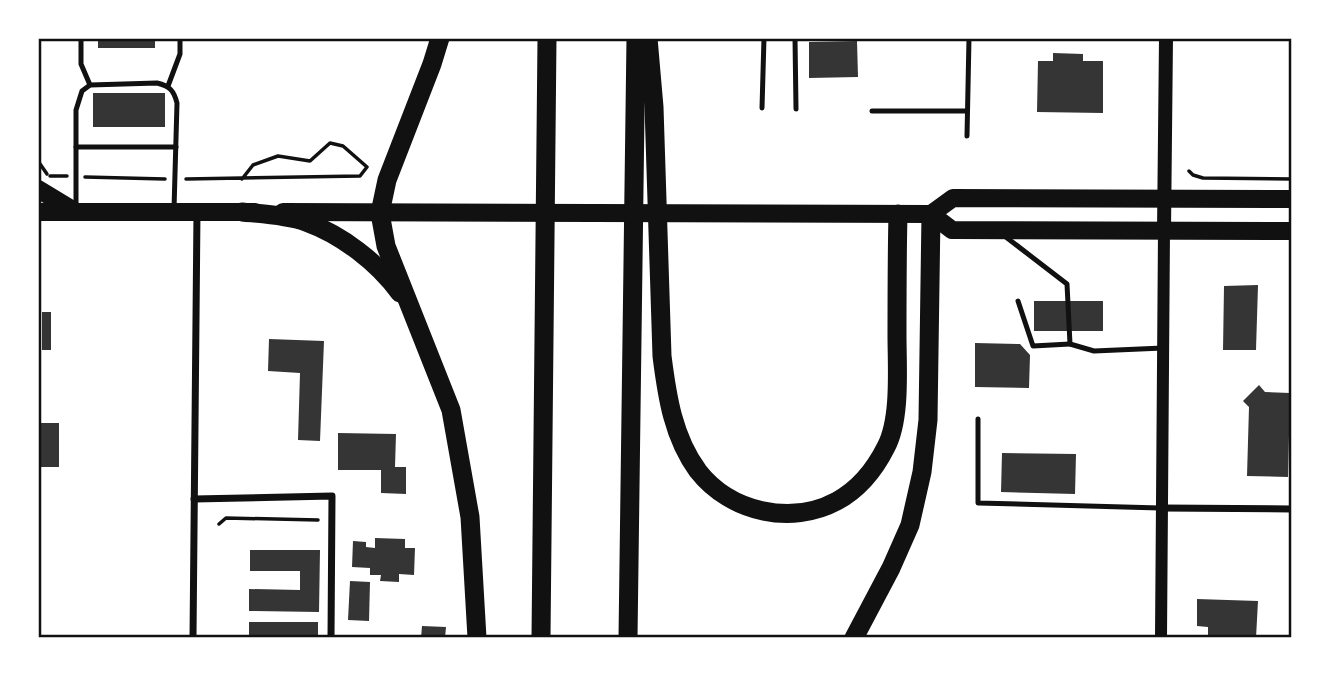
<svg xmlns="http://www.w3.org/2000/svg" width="1330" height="676" font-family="'Noto Sans',sans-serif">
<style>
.building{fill:#353535}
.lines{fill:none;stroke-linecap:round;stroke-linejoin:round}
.path{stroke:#111;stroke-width:3.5}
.service{stroke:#111;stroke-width:5}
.minor{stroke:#111;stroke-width:7}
.tertiary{stroke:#111;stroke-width:12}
.secondary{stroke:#111;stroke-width:14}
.primary{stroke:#111;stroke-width:18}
.motorway{stroke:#111;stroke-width:19}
.neatline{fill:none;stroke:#111;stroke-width:2.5}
</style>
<rect width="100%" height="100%" fill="#fff"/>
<g class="building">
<rect x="98" y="38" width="57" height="10"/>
<polygon points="857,41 858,77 809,78 809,42"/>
<polygon points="1053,53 1083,54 1083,61 1103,61 1103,113 1037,112 1038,61 1053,61"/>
<rect x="93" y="93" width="72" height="34"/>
<polygon points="1258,285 1256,350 1223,350 1224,286"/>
<rect x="1034" y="301" width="69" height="30"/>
<rect x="42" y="312" width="9" height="38"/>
<polygon points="269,339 324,341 320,441 298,440 300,373 268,371"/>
<polygon points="975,343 1020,344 1030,355 1029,388 975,387"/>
<polygon points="1259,385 1265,392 1290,393 1288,477 1247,476 1249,407 1243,401"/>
<rect x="38" y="423" width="21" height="44"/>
<polygon points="338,433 396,434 395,467 406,467 406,494 381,493 381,470 338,470"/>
<polygon points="1002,453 1076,454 1075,494 1001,492"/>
<polygon points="375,538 405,539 405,548 415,548 414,575 399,574 399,582 380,581 381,575 370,575 370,568 352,567 353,541 366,542 366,547 375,548"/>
<polygon points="250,550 320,550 319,612 249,611 249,589 300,590 300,571 250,571"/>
<polygon points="350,581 370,582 369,621 348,620"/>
<polygon points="1197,599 1258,601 1256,638 1208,638 1208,627 1197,626"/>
<rect x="249" y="622" width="69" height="16"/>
<polygon points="422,626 446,627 445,638 421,638"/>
</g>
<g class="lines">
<g class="path">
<polyline points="38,161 47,174"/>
<polyline points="1189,171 1193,175 1203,178 1292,179"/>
<polyline points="50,176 67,176"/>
<polyline points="85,177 165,179"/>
<polyline points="186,179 360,176 367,167 343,146 330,143 310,161 278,156 253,165 242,179"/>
<polyline points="219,524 226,518 318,520"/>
</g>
<g class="service">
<polyline points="81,38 81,64 90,85"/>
<polyline points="795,38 796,109"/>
<polyline points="168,86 180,54 180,38"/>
<polyline points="762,108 764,38"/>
<polyline points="872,111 967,111"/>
<polyline points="967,136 969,38"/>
<polyline points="76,147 176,147"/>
<path d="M 76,209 L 76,110 L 82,91 L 90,85 L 157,83 C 170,86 174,91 177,103 L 174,209"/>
<polyline points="1002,234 1067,284 1070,344 1094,351 1163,348"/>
<polyline points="1018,301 1033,346 1070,344"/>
<polyline points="978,419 978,503 1160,508"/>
</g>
<g class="minor">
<polyline points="194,499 332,496 331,638"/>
<polyline points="1162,508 1292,509"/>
<polyline points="193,638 197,212"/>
</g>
<polyline class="tertiary" points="1161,638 1164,231"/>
<polyline class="secondary" points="1164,231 1166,38"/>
<g class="primary">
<polyline points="38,189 76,212"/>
<polyline points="38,212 255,212"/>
<polyline points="283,212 931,214 953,198 1292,199"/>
<polyline points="931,214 952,230 1292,231"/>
</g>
<g class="motorway">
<polyline points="440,38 432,64 387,180 380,213 386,246 451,410 470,517 477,638"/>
<path d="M 648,38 L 654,107 L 662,356 C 667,396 673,437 698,471 C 730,512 791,526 837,501 C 859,489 875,469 886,447 C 901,419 897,367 897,336 C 897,296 897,255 898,214"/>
<path d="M 242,212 C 263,214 286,215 306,222 C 342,235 377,262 400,293"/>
<polyline points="541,638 547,38"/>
<polyline points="628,638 636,38"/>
<polyline points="854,638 891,568 910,525 922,472 928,420 931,214"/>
</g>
</g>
<rect width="1330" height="676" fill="none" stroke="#ffffff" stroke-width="80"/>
<rect x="40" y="40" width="1250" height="596" class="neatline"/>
</svg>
